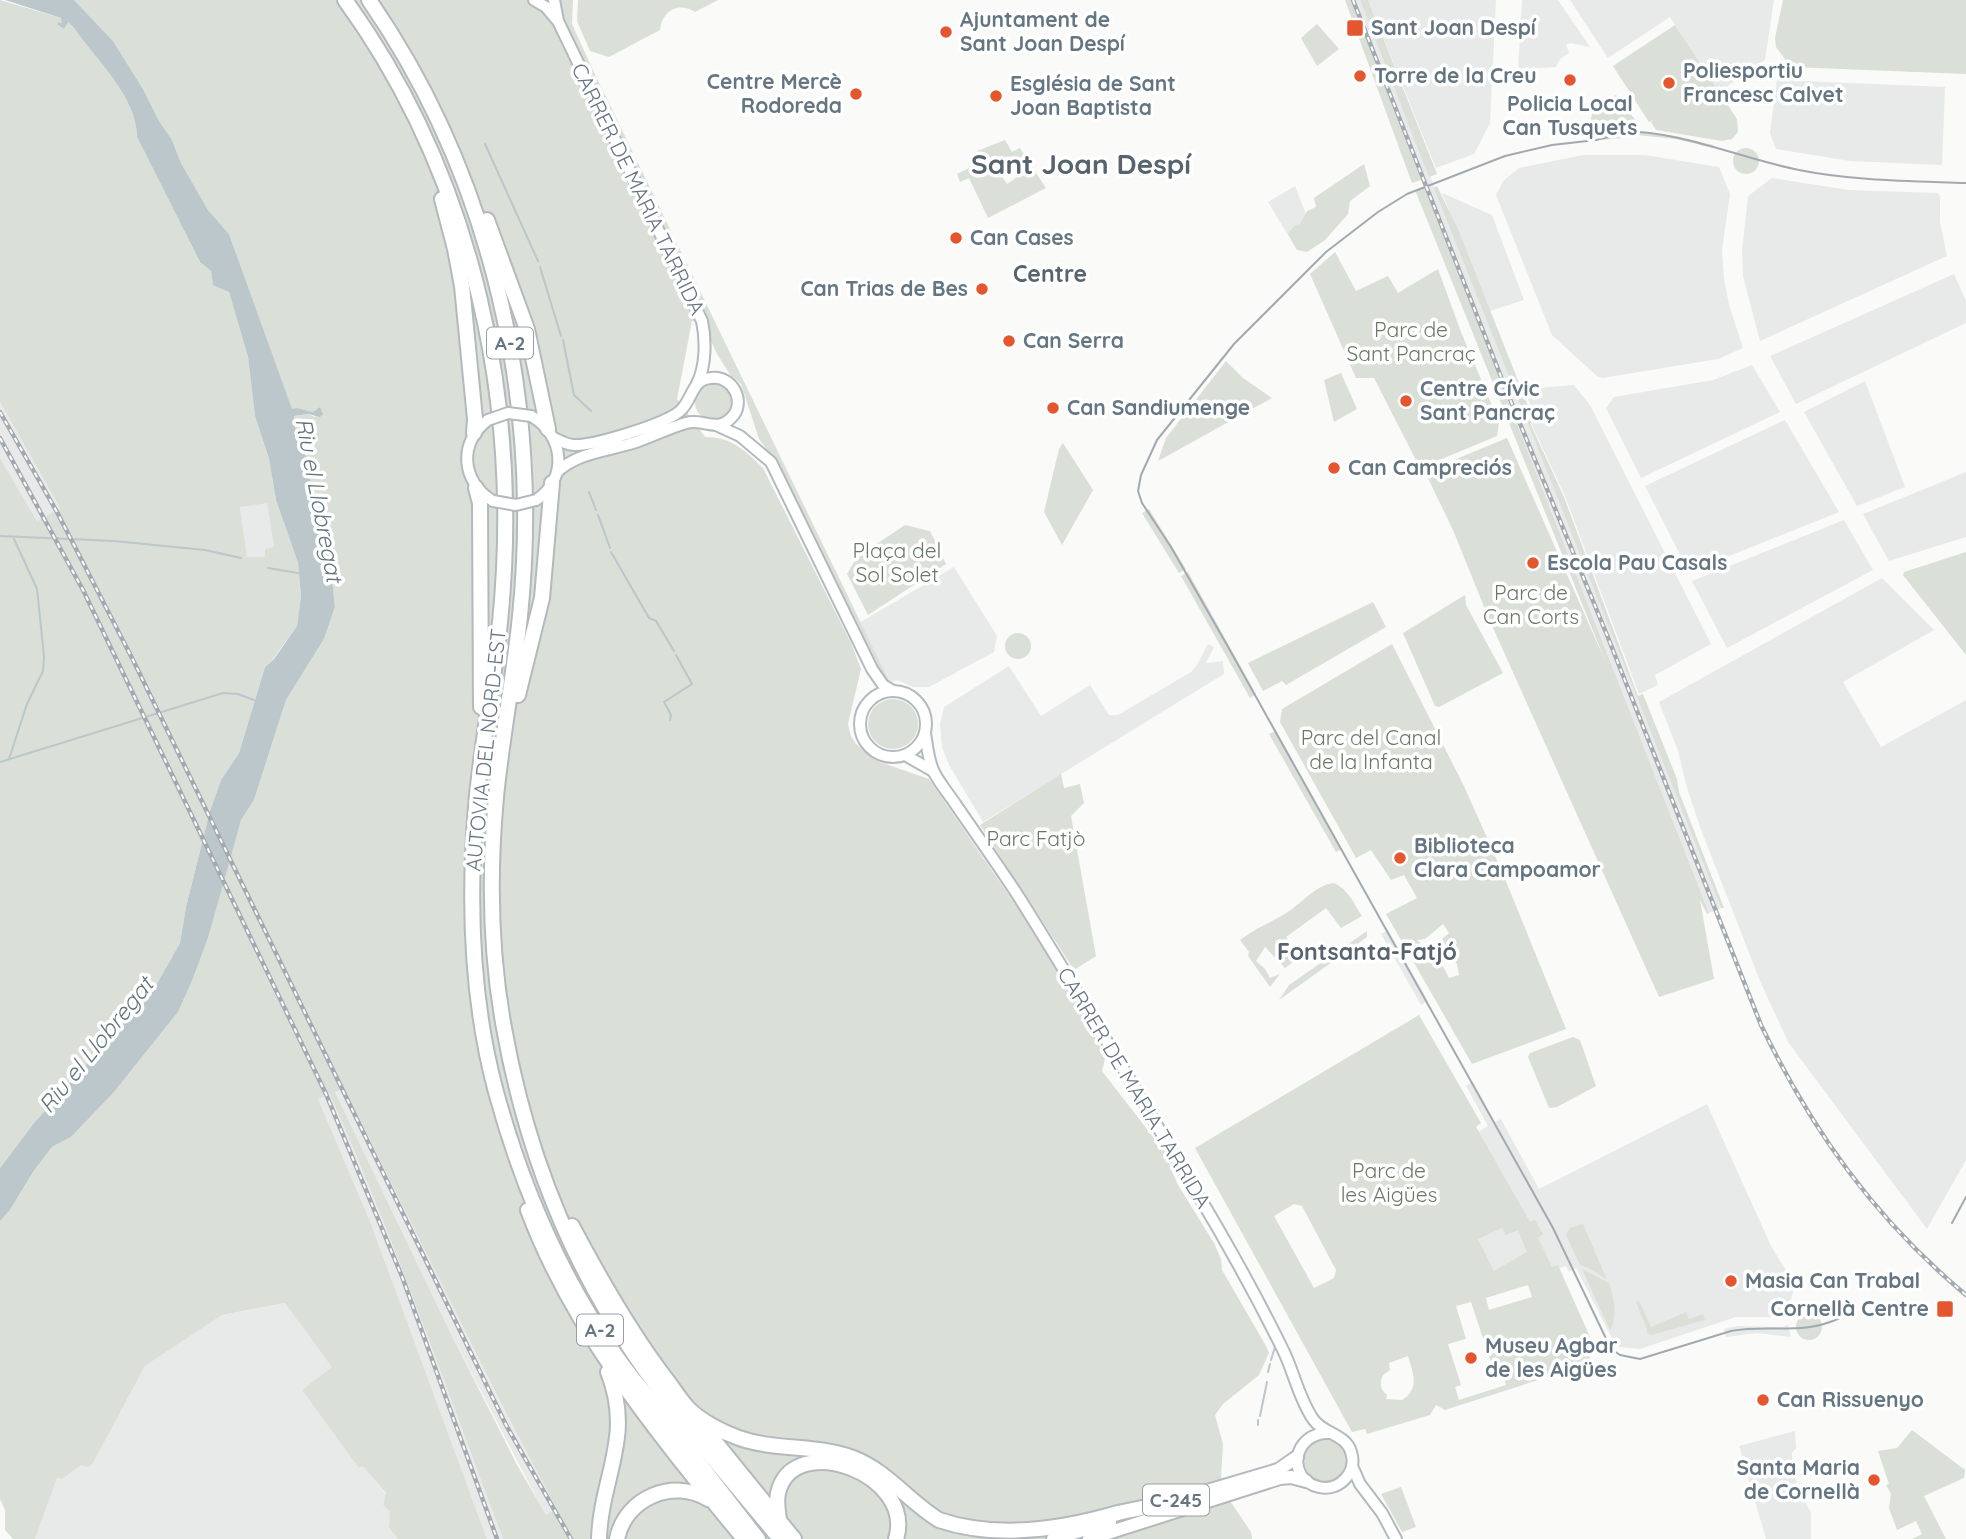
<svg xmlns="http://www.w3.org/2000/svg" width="1966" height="1539" font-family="Quicksand,sans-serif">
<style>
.built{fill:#e8e9e9}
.green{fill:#dadfd7;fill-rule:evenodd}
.water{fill:#bbc7cb}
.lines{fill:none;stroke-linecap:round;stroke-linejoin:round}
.stream{stroke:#bbc7cb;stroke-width:2}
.secondary-casing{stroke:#b3babf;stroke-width:14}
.trunk-casing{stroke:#b4b9bd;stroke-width:16}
.motorway-casing{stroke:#b4b9bd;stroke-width:18}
.secondary{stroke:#fff;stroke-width:10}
.trunk{stroke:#fff;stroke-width:12}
.motorway{stroke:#fff;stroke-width:14}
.tram{stroke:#a2aab0;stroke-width:2}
.rail-casing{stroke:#a2aab0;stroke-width:4.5}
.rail{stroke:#fff;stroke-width:2;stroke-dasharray:5;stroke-linecap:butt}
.secondary-bridge-casing{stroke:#b3babf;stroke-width:14;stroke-linecap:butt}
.secondary-bridge{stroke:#fff;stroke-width:10}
.poi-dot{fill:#e4572e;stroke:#fff;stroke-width:2.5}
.labels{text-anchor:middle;stroke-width:7;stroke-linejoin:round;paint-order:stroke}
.shield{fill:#fff;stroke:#939fa8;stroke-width:2}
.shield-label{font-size:19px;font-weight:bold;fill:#657683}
.poi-label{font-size:21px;font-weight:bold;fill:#657683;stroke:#fff;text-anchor:start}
.street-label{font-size:21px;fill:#657683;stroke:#fff}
.park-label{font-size:21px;fill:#687a64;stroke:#fff}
.neighbourhood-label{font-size:23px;font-weight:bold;fill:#57646e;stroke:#fff}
.water-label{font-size:23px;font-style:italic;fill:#60757c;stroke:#fff}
.district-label{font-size:28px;font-weight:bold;fill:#57646e;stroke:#fff}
</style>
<rect width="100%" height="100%" fill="#fafaf8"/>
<g class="built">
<polygon points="1351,0 1360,0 1721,908 1709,913"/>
<polygon points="1368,0 1496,0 1490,123 1474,154 1436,168"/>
<polygon points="1522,0 1558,0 1590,47 1570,43 1566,45 1569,53 1560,59 1556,67 1518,69"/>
<polygon points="1570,0 1774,0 1765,60 1719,92 1670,17 1608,58"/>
<polygon points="1777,80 1945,87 1942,165 1850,161 1776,149 1770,133"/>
<polygon points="1583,155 1645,155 1719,167 1730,194 1722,250 1724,278 1729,305 1743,348 1718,359 1603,378 1598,377 1552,335 1496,195 1504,180 1519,168"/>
<polygon points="1772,178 1849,190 1938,193 1940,196 1940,222 1947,256 1760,341 1743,276 1742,251 1748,196"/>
<polygon points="1295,186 1317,243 1297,250 1268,202"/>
<polygon points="1442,193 1492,215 1524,300 1490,311"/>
<polygon points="1954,274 1966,301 1966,323 1796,404 1770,356"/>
<polygon points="1752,365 1780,412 1641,478 1606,408 1614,397 1713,380"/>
<polygon points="1865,381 1905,487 1857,506 1804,412"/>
<polygon points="1574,385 1590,405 1711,644 1655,675 1658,685 1639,694 1565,496 1531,423 1537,421 1524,389"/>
<polygon points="0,402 60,508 37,521 0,458"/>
<polygon points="1785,420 1839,512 1689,572 1645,486"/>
<polygon points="1966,472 1966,537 1889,561 1863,514"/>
<polygon points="267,502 274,547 265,557 247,558 240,507"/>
<polygon points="1844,520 1873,570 1727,648 1692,581"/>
<polygon points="954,567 997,636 994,652 929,687 913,687 897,680 890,683 859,623"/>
<polygon points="1882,578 1934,630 1843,682 1881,747 1966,700 1966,1160 1927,1229 1788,1042 1760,981 1700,827 1687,788 1678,751 1659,702"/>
<polygon points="1208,644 1214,647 1206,663 1223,661 1224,674 983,822 949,765 942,747 940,724 944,707 1009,666 1041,716 1090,685 1109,715 1118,715 1191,672 1197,665"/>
<polygon points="1388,930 1428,1001 1421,1005 1381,934"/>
<polygon points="1473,1082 1495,1122 1501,1119 1539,1189 1707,1104 1771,1246 1795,1285 1787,1313 1779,1317 1736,1317 1640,1349 1620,1347 1615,1344 1576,1268 1569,1272 1566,1266 1468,1295 1439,1154 1488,1126 1466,1086"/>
<polygon points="344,1087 504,1409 558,1509 546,1516 451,1334 335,1092"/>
<polygon points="330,1094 367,1176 407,1277 503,1539 487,1539 370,1221 318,1099"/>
<polygon points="286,1303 333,1367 302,1390 360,1468 363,1465 386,1494 383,1505 390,1512 389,1528 398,1539 35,1539 57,1477 62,1479 81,1465 93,1463 145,1366 222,1315"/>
<polygon points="1788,1325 1791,1337 1756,1333 1726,1337 1724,1329 1737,1326 1782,1327"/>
<polygon points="1795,1431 1796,1448 1792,1453 1792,1462 1797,1484 1811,1513 1811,1539 1766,1539 1739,1446"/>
</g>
<g class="green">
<path d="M 0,0 L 61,18 L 63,23 L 59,22 L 58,24 L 64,29 L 67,21 L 74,28 C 96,60 137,97 137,137 L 200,262 L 211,271 L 213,284 L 229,292 L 248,357 L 255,416 L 269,459 L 276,500 L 298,563 L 301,596 L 297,626 L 273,659 L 265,667 L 239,753 L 221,780 L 210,811 L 186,907 L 180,943 L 154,989 L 34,1123 L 0,1168 L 0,458 L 37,521 L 60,508 L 0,402 ZM 267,503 L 274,547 L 265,549 L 265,557 L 247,557 L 240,507 Z"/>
<path d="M 74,0 L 573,0 L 572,24 L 591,66 L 890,683 L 883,680 L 776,461 L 759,439 L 741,384 L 731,376 L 717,354 L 710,339 L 708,325 L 692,321 L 677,399 L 705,437 C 731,437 745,450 763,468 L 851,643 L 861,669 L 848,724 L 851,736 L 856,744 L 877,761 L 929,779 L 1037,936 L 1103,1052 L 1105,1059 L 1102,1071 L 1163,1150 L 1178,1185 L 1214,1243 L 1221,1259 L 1222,1270 L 1266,1346 L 1269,1353 L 1259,1375 L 1223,1404 L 1215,1415 L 1223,1444 L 1221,1478 L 1230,1501 L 1251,1532 L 1252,1539 L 503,1539 C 447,1390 395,1240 330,1094 L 318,1099 L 370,1221 L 487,1539 L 398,1539 L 389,1528 L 390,1512 L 383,1505 L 386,1493 L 363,1466 L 359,1468 L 302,1390 L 332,1367 L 285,1303 L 222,1315 L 145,1366 L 93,1463 L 88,1467 L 81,1465 L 62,1479 L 57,1478 L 35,1539 L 13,1539 L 5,1530 L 5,1510 L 0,1499 L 0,1221 L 10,1210 L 33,1172 L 52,1147 L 71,1137 L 114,1092 L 178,1012 L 192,981 L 208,938 L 233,845 L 241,820 L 254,800 L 286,700 L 324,639 L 335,607 L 329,551 L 322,519 L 297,439 L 294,416 L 308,414 L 315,417 L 320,407 L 313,412 L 297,408 L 292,410 L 229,234 L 208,210 L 181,163 L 172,140 L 159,121 L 143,89 L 113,41 ZM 344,1088 L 504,1409 L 557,1509 L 546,1515 L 516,1463 L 451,1334 L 335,1092 Z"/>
<path d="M 578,0 L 718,0 L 695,12 C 678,1 662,11 660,30 L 609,57 L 590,51 L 577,21 Z"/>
<polygon points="1345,0 1351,0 1421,180 1412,183"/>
<polygon points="1360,0 1368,0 1437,174 1429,177"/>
<polygon points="1783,0 1966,0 1966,74 1791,67 1776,47 1775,38"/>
<polygon points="1317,24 1339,49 1317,66 1301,38"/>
<polygon points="1675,25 1737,119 1738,132 1732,139 1722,141 1656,130 1651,122 1654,120 1649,122 1613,66"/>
<polygon points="1616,95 1636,121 1590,122 1593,110"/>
<polygon points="1625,130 1676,136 1713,145 1713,148 1676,139 1626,134 1626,138 1599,140 1598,131"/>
<polygon points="1005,140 1012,152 1020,148 1026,158 1001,175 1007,184 1032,167 1046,188 988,218 969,178 960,182 957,174 977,164 973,158 977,156 977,151"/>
<circle cx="1746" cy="161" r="13"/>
<polygon points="1364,164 1370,186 1350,201 1348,214 1325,240 1307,252 1297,250 1288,234 1295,225 1300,224 1307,211 1316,207 1314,198"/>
<polygon points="1437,186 1458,229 1534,421 1530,423 1564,497 1638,696 1643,694 1677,779 1679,792 1724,908 1721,908 1434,188"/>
<polygon points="1424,187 1709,913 1707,914 1700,900 1714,979 1659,997 1489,619 1453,530 1425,472 1507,438 1606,663 1415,190"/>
<polygon points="1335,252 1356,291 1388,276 1398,293 1438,269 1461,332 1499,422 1497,436 1420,468 1374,378 1356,378 1310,274"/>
<polygon points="1226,361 1243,378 1272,398 1158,461 1166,438"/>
<polygon points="1341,373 1357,409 1334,422 1324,380"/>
<circle cx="713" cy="402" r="18"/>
<polygon points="1063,443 1093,490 1062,545 1044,512 1059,449"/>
<polygon points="1149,509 1186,569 1179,573 1142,513"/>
<polygon points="905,525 930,531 946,564 868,615 847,574 857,557"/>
<polygon points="1966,552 1966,655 1903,575 1904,572"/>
<polygon points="1188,572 1256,694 1250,698 1181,576"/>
<polygon points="1465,595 1466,605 1503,673 1439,707 1435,706 1403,633"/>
<polygon points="1373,602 1386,627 1286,685 1282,681 1263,691 1248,663"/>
<circle cx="1018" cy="646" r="13"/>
<path d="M 1392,644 L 1463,784 L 1501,869 L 1566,1029 L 1472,1064 L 1386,914 L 1417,898 L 1404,875 L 1391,880 L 1371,850 L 1356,858 L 1280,722 L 1282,709 ZM 1443,924 L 1449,933 L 1442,939 L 1457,964 L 1459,975 L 1449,978 L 1433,947 L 1418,955 L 1412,948 L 1421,943 L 1417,940 L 1425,939 Z"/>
<circle cx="893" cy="724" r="25"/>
<polygon points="1276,731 1342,849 1336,852 1269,734"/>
<polygon points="1061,774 1064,788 1080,784 1084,803 1071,816 1096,956 1074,970 980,825"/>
<path d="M 1334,883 C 1348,889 1354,904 1362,916 L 1341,928 L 1326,908 L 1286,937 L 1300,957 L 1285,968 L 1265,947 L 1256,961 L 1265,969 L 1270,978 L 1280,974 L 1270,987 L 1248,956 L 1249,952 L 1240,940 C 1254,929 1269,923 1283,915 C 1300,906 1314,885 1334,883 Z"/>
<polygon points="1367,931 1367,937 1279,1000 1289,985"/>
<path d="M 1419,1015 L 1481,1123 L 1476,1127 L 1530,1222 L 1535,1220 L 1543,1234 L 1538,1238 L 1552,1267 L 1558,1265 L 1594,1346 L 1588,1364 L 1445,1410 L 1436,1405 L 1430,1415 L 1367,1434 L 1365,1429 L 1352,1432 L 1195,1148 ZM 1294,1204 L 1302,1206 L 1336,1270 L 1334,1278 L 1314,1288 L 1274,1216 ZM 1502,1228 L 1506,1235 L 1518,1230 L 1527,1252 L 1494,1271 L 1478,1239 ZM 1528,1285 L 1532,1297 L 1489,1310 L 1486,1298 ZM 1471,1302 L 1495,1375 L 1502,1373 L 1506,1385 L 1459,1400 L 1455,1387 L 1461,1385 L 1448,1344 L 1466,1339 L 1456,1306 ZM 1408,1356 C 1413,1373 1420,1389 1402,1400 L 1386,1399 L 1387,1395 C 1380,1390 1379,1383 1383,1375 L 1390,1370 L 1389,1363 Z"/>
<polygon points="1573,1037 1580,1040 1596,1086 1557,1107 1549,1108 1528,1057 1530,1053"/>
<polygon points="1583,1224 1607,1280 1591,1269 1580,1265 1566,1235 1570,1228"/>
<path d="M 1582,1269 L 1609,1283 C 1614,1297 1618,1316 1610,1330 Z"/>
<polygon points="1639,1301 1651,1327 1686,1312 1689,1319 1703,1314 1705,1320 1651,1335 1647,1333 1647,1329 1636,1302"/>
<circle cx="1809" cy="1327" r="13"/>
<polygon points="1912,1430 1965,1470 1964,1478 1924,1496 1946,1539 1912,1539 1922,1534 1916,1521 1897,1530 1889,1508 1891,1494 1886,1485 1889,1484 1878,1451 1897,1448"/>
<circle cx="1325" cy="1460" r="21"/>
<polygon points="1401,1487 1416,1527 1402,1532 1381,1494"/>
</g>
<path class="water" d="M 5,0 L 74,0 L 113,41 L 143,89 L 159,121 L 172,140 L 181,163 L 208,210 L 229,234 L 292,409 L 297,408 L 313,412 L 320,407 L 323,414 L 320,417 L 308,414 L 294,416 L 297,439 L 303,444 L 311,484 L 329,551 L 335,607 L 324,639 L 286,700 L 254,800 L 241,820 L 208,938 L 192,981 L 178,1012 L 114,1092 L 71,1137 L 52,1147 L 33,1172 L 10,1210 L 0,1221 L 0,1168 L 34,1123 L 154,989 L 180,943 L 186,907 L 210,811 L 221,780 L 239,753 L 265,667 L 274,659 L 297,626 L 301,596 L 298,563 L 276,500 L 269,459 L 255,416 L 248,357 L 229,292 L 213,285 L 211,271 L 200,262 L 137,137 C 137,97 96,60 74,28 L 68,22 L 64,29 L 57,24 L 59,22 L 62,23 L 61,18 Z"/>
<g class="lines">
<g class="stream">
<polyline points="485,144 538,261"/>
<polyline points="540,267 561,336"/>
<polyline points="563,340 574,395 591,411"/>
<polyline points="589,492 596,510"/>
<polyline points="598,515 610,548"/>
<polyline points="0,536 114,541 205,550 241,558"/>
<polyline points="611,552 649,618 656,621 674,651"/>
<polyline points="268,568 298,573"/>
<polyline points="670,720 671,715 664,702 692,684 676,655"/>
<polyline points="9,759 27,704 43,671 44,656 37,589 14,539"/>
<polyline points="0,762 223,693 238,694 254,700"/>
<polyline points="1271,1360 1275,1347"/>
<polyline points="1268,1372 1270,1364"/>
<polyline points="1260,1416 1267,1382"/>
<polyline points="1258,1425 1258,1420"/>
</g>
<defs>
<g id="secondary">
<polyline points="534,0 546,7 556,19"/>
<path d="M 554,0 L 558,21 L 702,321 C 706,340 706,366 697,384"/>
<path d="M 531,416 C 564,434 569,479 536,500"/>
<path d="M 488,420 C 458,442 461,482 493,501"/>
<polyline points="716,425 740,436 771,462 872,669 883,685 893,691"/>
<path d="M 554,438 C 560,441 567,445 574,445 C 594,446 665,424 680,411 C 693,400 691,379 711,378 C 733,375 747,403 731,418 C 717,433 702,418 686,423 C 669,428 653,436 636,442 C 609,451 578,452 557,472"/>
<circle cx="893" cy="724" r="33"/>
<path d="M 925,733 C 927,745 928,758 933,770 C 938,782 949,794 956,805 C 978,837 1001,869 1022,902 C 1081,996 1137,1092 1194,1188 C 1226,1241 1256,1295 1283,1350 C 1294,1372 1299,1399 1313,1419 C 1323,1434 1346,1434 1351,1452 C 1358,1472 1339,1492 1319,1487 C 1285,1479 1293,1432 1329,1433"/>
<polyline points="905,755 933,771"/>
<polyline points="1352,1466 1360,1484 1382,1513 1396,1539"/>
</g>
<g id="trunk">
<polyline points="1160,1505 1278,1470 1297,1457"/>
<polyline points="1053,1539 1110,1522"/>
<polyline points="1089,1539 1280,1478 1291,1477 1306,1481"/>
</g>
<g id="motorway">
<path d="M 345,0 C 474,178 522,405 500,622 C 494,680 483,737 477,795 C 468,893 470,996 496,1092 C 521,1184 561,1277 616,1356 C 631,1378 650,1399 667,1421 C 697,1460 727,1500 758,1539"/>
<path d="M 369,0 C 492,178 542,401 520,616 C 514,676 502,736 496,797 C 489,874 490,952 504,1028 C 525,1146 568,1258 636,1357 C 679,1420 731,1479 780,1539"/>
<polyline points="442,199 455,249 462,286 475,419 474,433"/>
<polyline points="487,220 527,329 548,429"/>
<polyline points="476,488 480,503 481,707"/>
<polyline points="518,695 542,598 552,483"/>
<path d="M 528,1210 C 575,1335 661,1437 744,1539"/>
<path d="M 572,1226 C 600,1279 630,1332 666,1379 C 674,1389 680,1400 689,1409 C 701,1421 722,1432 739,1438 C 776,1451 816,1444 853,1458 C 887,1471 908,1501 939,1520 C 995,1539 1060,1530 1118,1513 C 1135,1509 1153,1506 1170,1502"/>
<polyline points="699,1422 794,1539"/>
<path d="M 779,1520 C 778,1511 776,1502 778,1493 C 793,1429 916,1474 896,1539"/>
<path d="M 599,1539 C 601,1476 634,1437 608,1372"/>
<path d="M 617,1539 C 625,1498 673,1478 708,1499"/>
</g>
</defs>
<use href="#secondary" class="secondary-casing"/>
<use href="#trunk" class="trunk-casing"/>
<use href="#motorway" class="motorway-casing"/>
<use href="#secondary" class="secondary"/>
<use href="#trunk" class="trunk"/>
<use href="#motorway" class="motorway"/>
<g class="tram">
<path d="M 1620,131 C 1682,131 1739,158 1799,170 C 1854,181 1910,181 1966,183"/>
<path d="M 1629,132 L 1596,140 L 1552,145 L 1505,156 L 1407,194 L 1378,212 L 1326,252 L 1234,344 L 1157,440 L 1141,475 L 1138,491 L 1142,503 L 1171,547 L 1227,645 L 1553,1228 L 1611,1349 L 1620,1355 L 1640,1359 L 1731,1331 C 1770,1324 1802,1336 1840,1318"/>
<polyline points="1952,1223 1966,1197"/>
</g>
<defs>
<g id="rail">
<path d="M 1353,0 L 1505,387 L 1607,635 L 1761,1025 C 1812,1131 1875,1219 1966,1295"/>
<polyline points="0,412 57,512 133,660 506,1425 571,1539"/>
<polyline points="0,438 83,590 326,1094 403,1279 497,1539"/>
</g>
</defs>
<use href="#rail" class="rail-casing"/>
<use href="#rail" class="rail"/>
<defs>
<g id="secondary-bridge">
<polyline points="488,420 508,413 531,416"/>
<polyline points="493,501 516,505 536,500"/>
</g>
</defs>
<use href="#secondary-bridge" class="secondary-bridge-casing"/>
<use href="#secondary-bridge" class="secondary-bridge"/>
</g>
<g class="poi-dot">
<rect x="1346" y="19" width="18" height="18" rx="3.5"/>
<circle cx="946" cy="32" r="7"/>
<circle cx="1360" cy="76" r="7"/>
<circle cx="1570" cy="80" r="7"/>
<circle cx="1669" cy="83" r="7"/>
<circle cx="856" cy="94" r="7"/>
<circle cx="996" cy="96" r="7"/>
<circle cx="956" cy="238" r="7"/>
<circle cx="982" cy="289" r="7"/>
<circle cx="1009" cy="341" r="7"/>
<circle cx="1406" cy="401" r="7"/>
<circle cx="1053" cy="408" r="7"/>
<circle cx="1334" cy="468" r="7"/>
<circle cx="1533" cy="563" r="7"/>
<circle cx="1400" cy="858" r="7"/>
<circle cx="1731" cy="1281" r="7"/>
<rect x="1936" y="1300" width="18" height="18" rx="3.5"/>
<circle cx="1471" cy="1358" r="7"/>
<circle cx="1763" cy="1400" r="7"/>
<circle cx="1874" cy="1480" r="7"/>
</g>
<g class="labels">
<g class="shield">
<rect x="487" y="327.5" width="46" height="31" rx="5"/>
<rect x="577" y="1314.5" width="46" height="31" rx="5"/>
<rect x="1143" y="1484.5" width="66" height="31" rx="5"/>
</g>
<g class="shield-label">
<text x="510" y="350">A-2</text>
<text x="600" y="1337">A-2</text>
<text x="1176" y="1507">C-245</text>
</g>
<g class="poi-label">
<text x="960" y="27">Ajuntament de<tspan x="960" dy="24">Sant Joan Despí</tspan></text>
<text x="1371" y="35">Sant Joan Despí</text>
<text x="1683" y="78">Poliesportiu<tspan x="1683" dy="24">Francesc Calvet</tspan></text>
<text x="1374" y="83">Torre de la Creu</text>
<text x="842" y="89" text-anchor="end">Centre Mercè<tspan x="842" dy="24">Rodoreda</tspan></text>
<text x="1010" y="91">Església de Sant<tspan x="1010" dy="24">Joan Baptista</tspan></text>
<text x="1570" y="111" text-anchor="middle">Policia Local<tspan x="1570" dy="24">Can Tusquets</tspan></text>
<text x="970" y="245">Can Cases</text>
<text x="968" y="296" text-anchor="end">Can Trias de Bes</text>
<text x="1023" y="348">Can Serra</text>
<text x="1420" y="396">Centre Cívic<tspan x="1420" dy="24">Sant Pancraç</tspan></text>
<text x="1067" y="415">Can Sandiumenge</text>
<text x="1348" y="475">Can Campreciós</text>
<text x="1547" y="570">Escola Pau Casals</text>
<text x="1414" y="853">Biblioteca<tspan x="1414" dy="24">Clara Campoamor</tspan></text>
<text x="1745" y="1288">Masia Can Trabal</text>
<text x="1929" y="1316" text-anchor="end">Cornellà Centre</text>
<text x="1485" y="1353">Museu Agbar<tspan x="1485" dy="24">de les Aigües</tspan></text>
<text x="1777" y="1407">Can Rissuenyo</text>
<text x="1860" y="1475" text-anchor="end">Santa Maria<tspan x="1860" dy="24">de Cornellà</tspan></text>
</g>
<g class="street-label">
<text transform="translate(638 189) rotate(64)" y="7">CARRER DE MARIA TARRIDA</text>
<text transform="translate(486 750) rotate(-84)" y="7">AUTOVIA DEL NORD-EST</text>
<text transform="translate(1134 1088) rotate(59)" y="7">CARRER DE MARIA TARRIDA</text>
</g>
<g class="park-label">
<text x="1411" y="337">Parc de<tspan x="1411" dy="24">Sant Pancraç</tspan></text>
<text x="897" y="558">Plaça del<tspan x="897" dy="24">Sol Solet</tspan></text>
<text x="1531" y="600">Parc de<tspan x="1531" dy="24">Can Corts</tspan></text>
<text x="1371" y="745">Parc del Canal<tspan x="1371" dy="24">de la Infanta</tspan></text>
<text x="1036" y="846">Parc Fatjò</text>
<text x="1389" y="1178">Parc de<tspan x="1389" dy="24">les Aigües</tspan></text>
</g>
<g class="neighbourhood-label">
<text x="1050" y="282">Centre</text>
<text x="1367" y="960">Fontsanta-Fatjó</text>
</g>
<g class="water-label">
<text transform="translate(319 500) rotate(79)" y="8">Riu el Llobregat</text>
<text transform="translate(96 1045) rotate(-51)" y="8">Riu el Llobregat</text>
</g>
<g class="district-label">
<text x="1081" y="174">Sant Joan Despí</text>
</g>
</g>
</svg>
